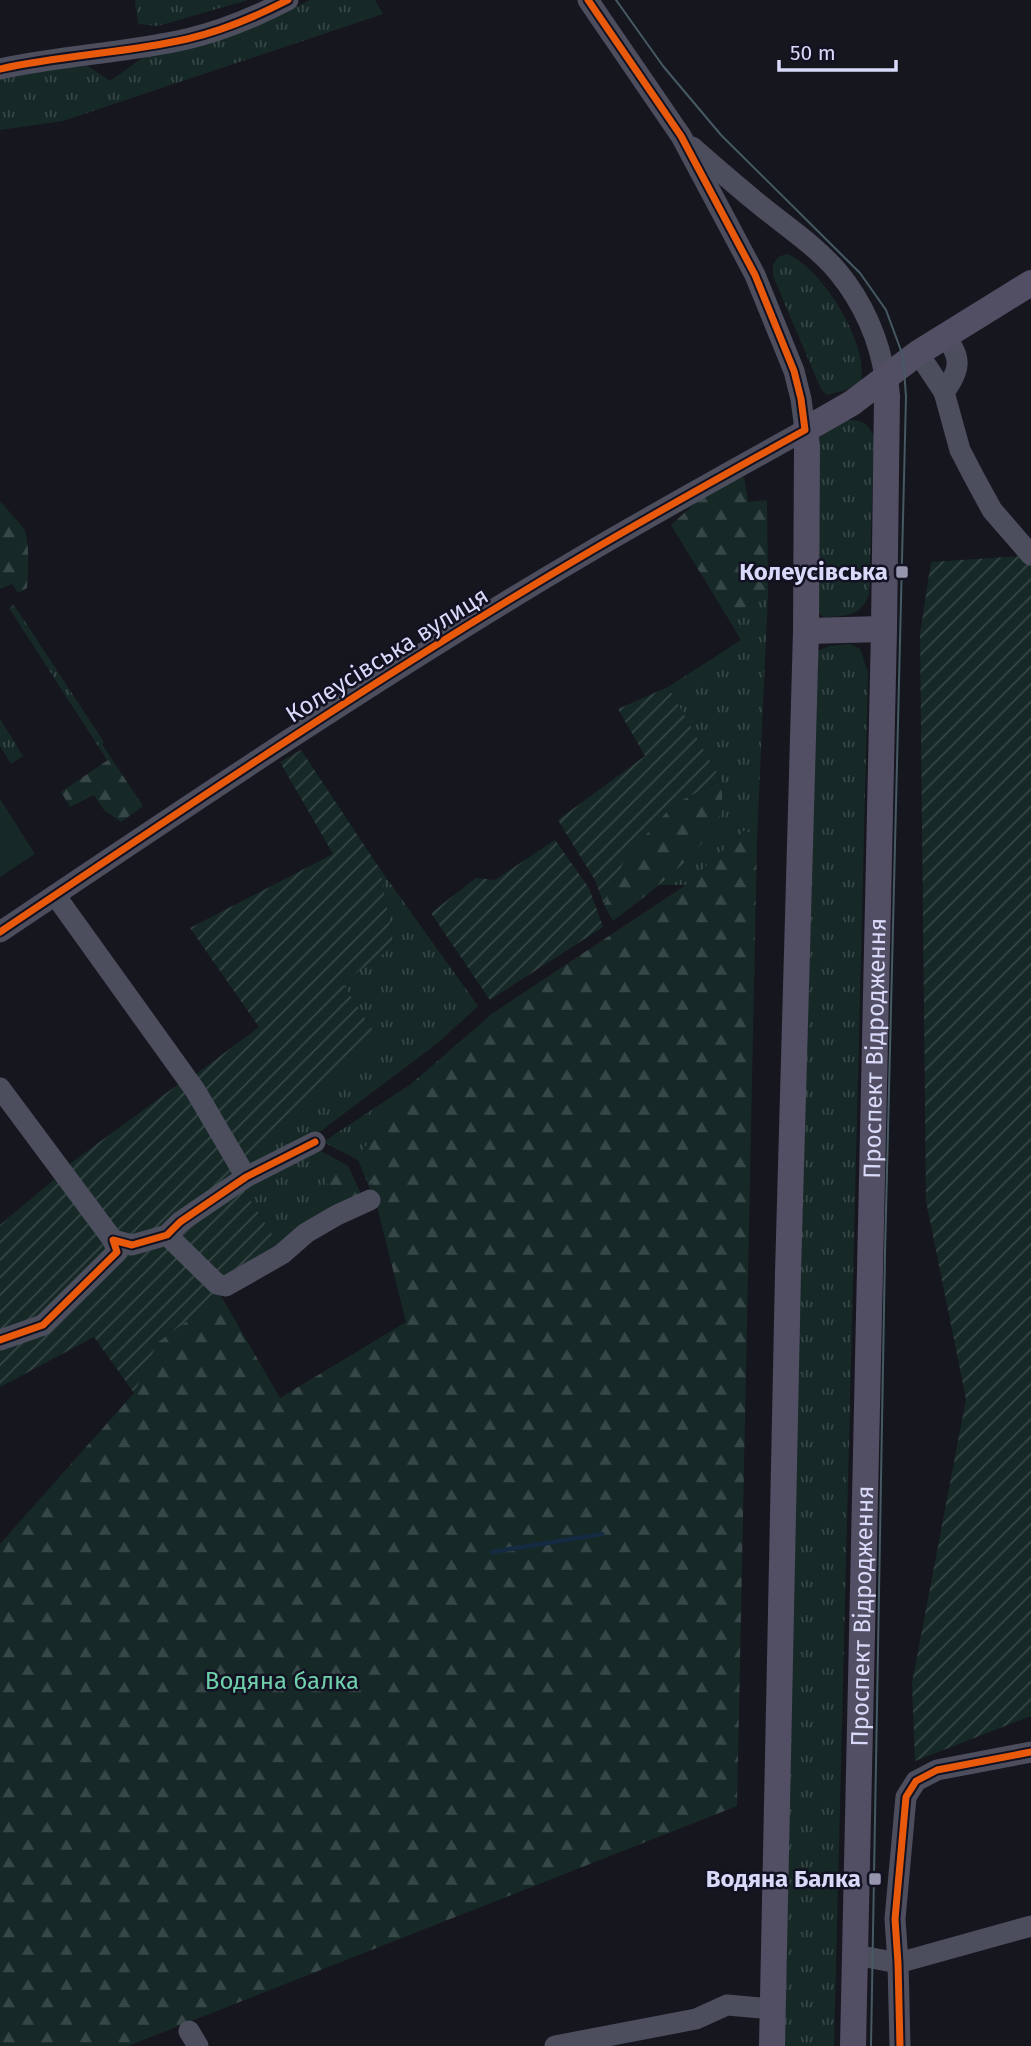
<svg xmlns="http://www.w3.org/2000/svg" width="1031" height="2046" font-family="'Fira Sans',sans-serif">
<style>
.grass{fill:url(#grass-tufts)}
.forest{fill:url(#forest-firs)}
.garden{fill:url(#garden-furrows)}
.pitch{fill:#162927}
.lines{fill:none;stroke-linecap:round;stroke-linejoin:round}
.stream{stroke:#152b41;stroke-width:4.5}
.minor{stroke:#4c4e5e;stroke-width:21}
.major{stroke:#524e63;stroke-width:26}
.tram{stroke:#465a64;stroke-width:2}
.cycleway-casing{stroke:#121223;stroke-width:11}
.cycleway{stroke:#e8590c;stroke-width:7}
.poi-dot{fill:#9595ad;stroke:#121223;stroke-width:2.5}
.labels{text-anchor:middle;stroke-width:5;stroke-linejoin:round;paint-order:stroke}
.poi-label{font-size:24px;font-weight:bold;fill:#d9dafa;stroke:#121223;text-anchor:end}
.street-label{font-size:24px;fill:#d9dafa;stroke:#121223}
.park-label{font-size:24px;fill:#6fd0ab;stroke:#121223}
</style>
<defs>
<pattern id="grass-tufts" width="24" height="20" patternUnits="userSpaceOnUse" patternTransform="scale(1.75)"><rect width="24" height="20" fill="#162927"/><path d="M3 7l-1-3M5 7V3M7 7l1-3M15 17l-1-3M17 17v-4M19 17l1-3" fill="none" stroke="#374747"/></pattern>
<pattern id="forest-firs" width="22" height="20" patternUnits="userSpaceOnUse" patternTransform="scale(1.75)"><rect width="22" height="20" fill="#162927"/><path d="M5 1l3.5 6h-7zM16 11l3.5 6h-7z" fill="#374747"/></pattern>
<pattern id="garden-furrows" width="10" height="10" patternUnits="userSpaceOnUse" patternTransform="scale(1.75)"><rect width="10" height="10" fill="#162927"/><path d="M-1 1l2-2M0 10L10 0M9 11l2-2" fill="none" stroke="#374747"/></pattern>
</defs>
<rect width="100%" height="100%" fill="#16161f"/>
<g class="grass">
<polygon points="135,0 248,0 158,26 138,24"/>
<polygon points="310,0 375,0 383,14 63,121 0,130 0,77 28,71 88,66 110,81 145,56 252,28"/>
<path d="M 787,254 C 822,268 868,343 861,381 L 849,389 L 827,395 L 821,389 L 773,276 L 773,265 L 778,257 Z"/>
<path d="M 845,420 C 861,420 868,422 874,437 L 869,593 C 862,617 846,616 824,617 L 815,610 L 816,439 Z"/>
<polygon points="768,593 757,839 745,830 686,885 659,885 700,845 722,811 721,780 668,687 741,640 728,618"/>
<polygon points="14,605 104,742 102,744 111,758 107,760 9,608"/>
<polygon points="850,644 860,649 868,672 834,2046 778,2046 818,651 829,646"/>
<polygon points="0,719 23,756 11,764 0,746"/>
<polygon points="380,869 478,1006 439,1042 313,1137 247,1168 311,1100 378,1038 342,983 394,945"/>
<polygon points="411,1084 363,1150 377,1205 358,1160 323,1142"/>
<polygon points="316,1148 325,1153 322,1166 335,1209 279,1245 242,1187"/>
</g>
<g class="forest">
<polygon points="744,477 748,502 767,500 768,593 728,618 671,525 711,489"/>
<path d="M 0,501 L 25,530 C 30,550 28,568 27,588 L 18,593 L 12,584 L 0,589 Z"/>
<polygon points="111,758 143,806 121,822 104,810 94,795 70,807 61,792"/>
<path d="M 721,780 C 721,789 724,804 721,813 C 704,854 648,894 613,921 L 604,905 L 627,855 L 674,804 Z"/>
<polygon points="745,830 757,839 737,1806 128,2046 0,2046 0,1544 134,1393 158,1342 221,1296 280,1398 406,1322 363,1150 411,1084 493,1013 686,885"/>
<polygon points="325,1153 348,1166 363,1198 335,1209 322,1166"/>
</g>
<g class="garden">
<polygon points="1021,556 1031,566 1031,1716 915,1761 912,1683 966,1399 926,1201 920,634 931,562"/>
<polygon points="668,687 721,780 674,804 627,855 604,905 596,882 558,820 645,756 618,709"/>
<polygon points="301,750 380,869 394,946 342,983 378,1038 311,1100 247,1168 195,1075 259,1027 190,928 333,854 280,762"/>
<polygon points="555,840 589,888 603,927 490,1000 431,913 476,878 495,880"/>
<polygon points="180,1083 237,1176 151,1233 135,1238 114,1234 67,1166"/>
<polygon points="56,1178 111,1251 37,1321 0,1332 0,1225"/>
<polygon points="242,1187 279,1245 221,1280 175,1234"/>
<polygon points="166,1241 221,1296 158,1342 134,1393 94,1337 0,1387 0,1346 124,1252"/>
</g>
<polygon class="pitch" points="0,799 35,854 0,877"/>
<g class="lines">
<polyline class="stream" points="492,1552 602,1534"/>
<g class="minor">
<path d="M 0,69 C 62,55 126,53 187,39 C 221,31 257,16 288,0"/>
<path d="M 692,147 C 716,168 740,189 765,209 C 790,229 818,248 838,272 C 863,302 880,341 885,378"/>
<path d="M 944,336 C 963,357 960,371 944,392 L 960,450 L 973,475 L 992,510 L 1031,555"/>
<polyline points="918,353 944,392"/>
<polyline points="55,895 195,1090 246,1177"/>
<path d="M 0,932 C 192,803 384,673 584,555 C 657,512 731,471 805,430 L 801,399 L 794,371 L 755,275 L 681,136 L 588,0"/>
<polyline points="0,1088 113,1240"/>
<polyline points="167,1235 217,1284 226,1286 282,1254 306,1233 337,1215 370,1200"/>
<polyline points="0,1340 43,1325 117,1252 113,1240 132,1245 167,1235 180,1222 246,1177 315,1142"/>
<polyline points="856,1955 898,1963 1031,1926"/>
<polyline points="189,2031 198,2046"/>
<polyline points="555,2046 696,2019 727,2005 773,2009"/>
<polyline points="900,2046 898,1963 895,1919 906,1797 916,1781 937,1770 1031,1752"/>
</g>
<g class="major">
<polyline points="806,631 884,629"/>
<polyline points="772,2046 788,1273 806,631 807,447 805,430 852,403 918,353 1031,283"/>
<path id="s1" d="M 853,2046 L 884,629 L 887,396 L 885,378"/>
</g>
<polyline class="tram" points="616,0 663,66 721,135 860,273 886,310 903,356 906,397 885,1252 871,2046"/>
<defs>
<g id="cycleway">
<path d="M 0,69 C 62,55 126,53 187,39 C 221,31 257,16 288,0"/>
<path d="M 0,932 C 192,803 384,673 584,555 C 657,512 731,471 805,430 L 801,399 L 794,371 L 755,275 L 681,136 L 588,0"/>
<polyline points="0,1340 43,1325 117,1252 113,1240 132,1245 167,1235 180,1222 246,1177 315,1142"/>
<polyline points="900,2046 898,1963 895,1919 906,1797 916,1781 937,1770 1031,1752"/>
</g>
</defs>
<use href="#cycleway" class="cycleway-casing"/>
<use href="#cycleway" class="cycleway"/>
</g>
<g class="poi-dot">
<rect x="895" y="565" width="14" height="14" rx="3.5"/>
<rect x="868" y="1872" width="14" height="14" rx="3.5"/>
</g>
<g class="labels">
<g class="poi-label">
<text x="888" y="580">Колеусівська</text>
<text x="861" y="1887">Водяна Балка</text>
</g>
<g class="street-label">
<text transform="translate(387 655) rotate(-32)" y="8">Колеусівська вулиця</text>
<text dy="8" stroke="none"><textPath href="#s1" startOffset="998">Проспект Відродження</textPath></text>
<text dy="8" stroke="none"><textPath href="#s1" startOffset="430">Проспект Відродження</textPath></text>
</g>
<g class="park-label">
<text x="282" y="1689">Водяна балка</text>
</g>
</g>
<path d="M779 60v10h117v-10" fill="none" stroke="#d9dafa" stroke-width="3.5"/>
<text x="790" y="60" font-size="21" fill="#d9dafa" stroke="#121223" stroke-width="5" paint-order="stroke">50 m</text>
</svg>
